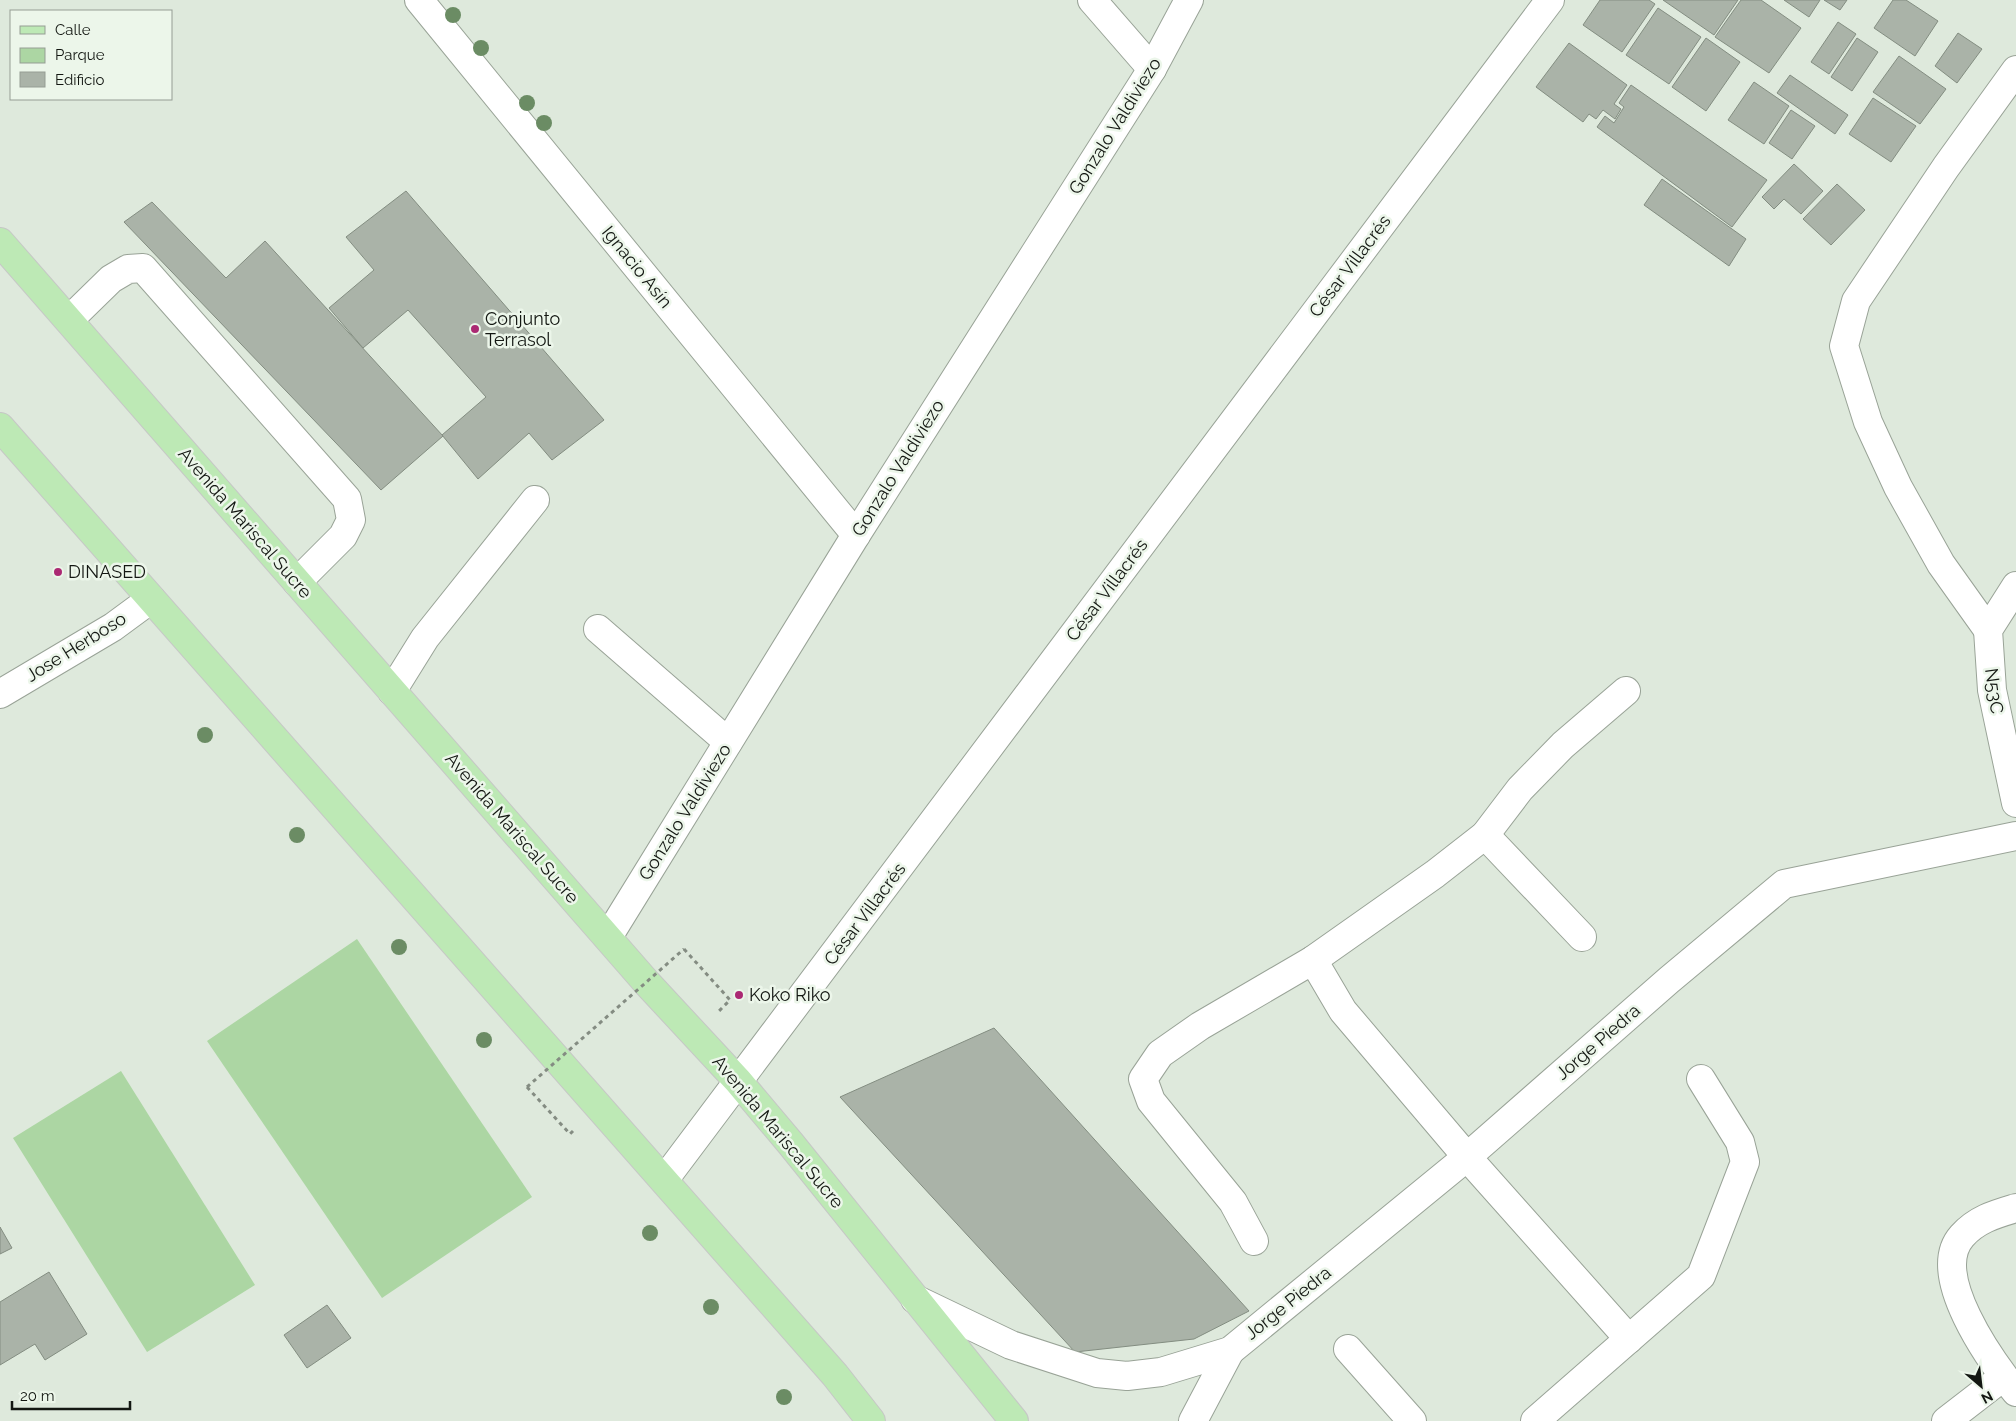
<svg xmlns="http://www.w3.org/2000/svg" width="2016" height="1421" font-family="Raleway,sans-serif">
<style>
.green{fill:#acd6a3}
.building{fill:#aab3a8;stroke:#838d81}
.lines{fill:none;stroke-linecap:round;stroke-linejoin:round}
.minor-casing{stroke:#99a397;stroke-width:30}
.major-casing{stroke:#c6c7c6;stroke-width:30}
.path{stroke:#848c82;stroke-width:3;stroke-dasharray:4 4;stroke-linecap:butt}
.minor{stroke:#fff;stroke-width:28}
.major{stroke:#bde9b5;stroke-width:28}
.path-bridge{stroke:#848c82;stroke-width:3;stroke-dasharray:4 4;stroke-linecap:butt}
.tree{fill:#6b8c64}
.poi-dot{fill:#ab2973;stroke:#ecf6ea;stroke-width:2}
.labels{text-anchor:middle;stroke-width:5;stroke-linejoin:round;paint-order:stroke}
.street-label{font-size:18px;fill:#131712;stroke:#ecf6ea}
.poi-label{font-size:18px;fill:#131712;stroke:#ecf6ea;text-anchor:start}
</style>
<rect width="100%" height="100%" fill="#dee9dc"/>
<g class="green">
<polygon points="357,939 532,1197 382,1298 207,1041"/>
<polygon points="121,1071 255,1285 147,1352 13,1138"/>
</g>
<g class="building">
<polygon points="1600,0 1649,0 1655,4 1622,52 1583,25"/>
<polygon points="1663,0 1738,0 1714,35"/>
<polygon points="1741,0 1761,0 1801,28 1769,73 1715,37"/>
<polygon points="1784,0 1820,0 1809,17"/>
<polygon points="1824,0 1847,0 1840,10"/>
<polygon points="1893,0 1906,0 1938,21 1915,56 1874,28"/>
<polygon points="1658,8 1701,37 1669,84 1626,55"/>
<polygon points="1838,22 1856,34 1829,74 1811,62"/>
<polygon points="1958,33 1982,49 1957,83 1935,66"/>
<polygon points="1706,38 1740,62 1706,111 1672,87"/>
<polygon points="1857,38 1878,52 1852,91 1831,77"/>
<polygon points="1569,43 1627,85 1614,104 1621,109 1615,119 1603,110 1596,119 1589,114 1583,122 1536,87"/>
<polygon points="1899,56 1946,89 1920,124 1873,92"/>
<polygon points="1790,75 1848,115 1835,134 1777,93"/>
<polygon points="1754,82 1789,106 1764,144 1728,120"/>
<polygon points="1631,85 1767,180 1732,227 1597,127 1605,116 1614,123 1624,107 1619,103"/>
<polygon points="1873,98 1916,126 1891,162 1849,134"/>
<polygon points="1791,110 1815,126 1792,159 1769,143"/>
<polygon points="1794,164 1823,191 1801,214 1784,199 1774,209 1762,197"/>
<polygon points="1662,179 1746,239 1729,266 1644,205"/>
<polygon points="1837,184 1865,210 1831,245 1803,219"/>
<polygon points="406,191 604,420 552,460 529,433 478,479 442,435 486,397 408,310 363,348 329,308 374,270 346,237"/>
<polygon points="152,202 226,278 265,241 443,436 381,490 124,222"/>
<polygon points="994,1028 1249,1311 1194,1339 1075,1352 840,1097"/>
<polygon points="0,1227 12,1248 0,1254"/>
<polygon points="49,1272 87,1334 45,1360 35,1344 0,1365 0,1302"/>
<polygon points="327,1305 351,1338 307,1368 284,1335"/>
</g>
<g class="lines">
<defs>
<g id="minor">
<polyline points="419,0 856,535"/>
<polyline points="1092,0 1152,69"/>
<polyline points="69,320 111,279 128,269 143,268 347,499 351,520 343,536 297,582"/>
<polyline points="2016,586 1988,630 1992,690 2016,803"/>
<polyline points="598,629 728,742"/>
<polyline points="1988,630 1941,564 1898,487 1868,422 1844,346 1856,301 1946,167 2016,70"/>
<polyline points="392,691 425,638 535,500"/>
<polyline points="0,694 113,627 151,599"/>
<polyline points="1485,835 1582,937"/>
<polyline points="608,937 856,535 1152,69 1189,0"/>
<polyline points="1313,960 1343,1011 1467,1157 1629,1339"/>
<polyline points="664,1180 1550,0"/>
<path d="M 2016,1208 C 1996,1214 1977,1219 1962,1236 C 1928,1274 1991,1361 2016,1392"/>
<polyline points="1254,1241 1233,1202 1151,1101 1143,1079 1160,1054 1200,1026 1313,960 1435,874 1485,835 1520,789 1563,745 1626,691"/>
<polyline points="915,1299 1011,1345 1097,1373 1127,1376 1161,1372 1230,1351 1467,1157 1669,980 1784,884 2016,836"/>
<polyline points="1348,1349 1412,1421"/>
<polyline points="1193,1421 1230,1351"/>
<polyline points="1535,1421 1701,1276 1745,1162 1740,1142 1701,1079"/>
<polyline points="1946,1421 2003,1377"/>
</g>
<g id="major">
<polyline points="0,242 647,983 738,1081 791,1144 1014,1421"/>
<polyline points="0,427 835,1375 871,1421"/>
</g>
</defs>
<use href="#minor" class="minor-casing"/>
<use href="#major" class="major-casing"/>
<g class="path">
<polyline points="684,949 730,1000 719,1011"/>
<polyline points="527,1087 570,1134 573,1131"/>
</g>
<use href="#minor" class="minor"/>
<use href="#major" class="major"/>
<polyline class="path-bridge" points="527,1087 684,949"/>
</g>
<g class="tree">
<circle cx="453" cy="15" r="8"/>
<circle cx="481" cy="48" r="8"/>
<circle cx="527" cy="103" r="8"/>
<circle cx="544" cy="123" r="8"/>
<circle cx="205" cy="735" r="8"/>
<circle cx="297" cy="835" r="8"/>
<circle cx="399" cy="947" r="8"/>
<circle cx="484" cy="1040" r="8"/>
<circle cx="650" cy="1233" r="8"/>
<circle cx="711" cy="1307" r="8"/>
<circle cx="784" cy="1397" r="8"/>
</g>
<g class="poi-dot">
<circle cx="475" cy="329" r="5"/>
<circle cx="58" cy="572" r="5"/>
<circle cx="739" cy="995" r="5"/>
</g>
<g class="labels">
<g class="street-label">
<text transform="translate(1115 126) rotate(-58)" y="6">Gonzalo Valdiviezo</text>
<text transform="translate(1350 266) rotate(-53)" y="6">César Villacrés</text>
<text transform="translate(637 267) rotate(51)" y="6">Ignacio Asín</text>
<text transform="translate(898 468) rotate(-58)" y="6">Gonzalo Valdiviezo</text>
<text transform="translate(245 523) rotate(49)" y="6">Avenida Mariscal Sucre</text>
<text transform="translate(1107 590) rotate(-53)" y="6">César Villacrés</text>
<text transform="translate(76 647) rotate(-32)" y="6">Jose Herboso</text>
<text transform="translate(1994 691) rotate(82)" y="6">N53C</text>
<text transform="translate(685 812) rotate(-58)" y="6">Gonzalo Valdiviezo</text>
<text transform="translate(512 828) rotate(49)" y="6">Avenida Mariscal Sucre</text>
<text transform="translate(865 914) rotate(-53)" y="6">César Villacrés</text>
<text transform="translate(1598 1042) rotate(-41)" y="6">Jorge Piedra</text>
<text transform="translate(778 1132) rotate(50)" y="6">Avenida Mariscal Sucre</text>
<text transform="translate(1288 1303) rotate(-39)" y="6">Jorge Piedra</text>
</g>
<g class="poi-label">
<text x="485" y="325">Conjunto<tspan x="485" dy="21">Terrasol</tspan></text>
<text x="68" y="578">DINASED</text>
<text x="749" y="1001">Koko Riko</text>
</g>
</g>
<rect x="10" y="10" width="162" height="90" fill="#ecf6ea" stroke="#959d94"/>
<rect x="20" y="26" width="25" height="8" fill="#bde9b5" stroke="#959d94"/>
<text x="55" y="35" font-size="15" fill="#131712">Calle</text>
<rect x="20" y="48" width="25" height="15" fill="#acd6a3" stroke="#959d94"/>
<text x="55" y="60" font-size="15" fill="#131712">Parque</text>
<rect x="20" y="72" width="25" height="15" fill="#aab3a8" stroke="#959d94"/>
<text x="55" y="85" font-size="15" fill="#131712">Edificio</text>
<g transform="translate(1981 1386) rotate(152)" stroke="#ecf6ea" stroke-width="4" paint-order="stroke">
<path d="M0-4L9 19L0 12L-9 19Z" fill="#131712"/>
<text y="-8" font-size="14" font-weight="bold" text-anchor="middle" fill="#131712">N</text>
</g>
<path d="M12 1401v8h118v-8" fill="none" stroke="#131712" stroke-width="2.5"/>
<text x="20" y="1401" font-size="15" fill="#131712" stroke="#ecf6ea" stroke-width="4" paint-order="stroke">20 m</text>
</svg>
